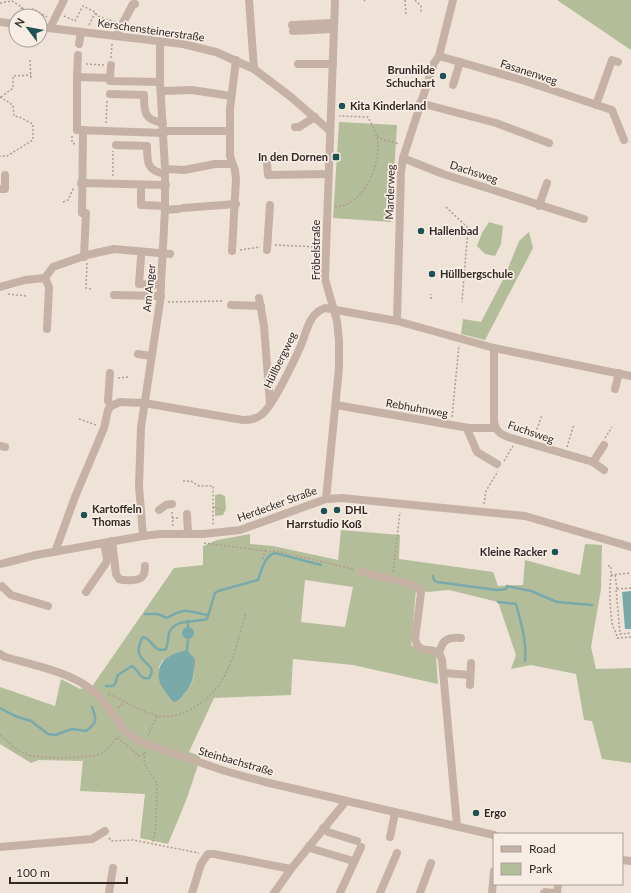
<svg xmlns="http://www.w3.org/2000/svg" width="631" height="893" font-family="Lato,sans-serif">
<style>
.green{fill:#b3bd99;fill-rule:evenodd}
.water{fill:#79aaa9}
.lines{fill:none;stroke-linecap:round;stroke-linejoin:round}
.stream{stroke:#79aaa9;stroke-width:2.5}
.path{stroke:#b29c8f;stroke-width:1.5;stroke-dasharray:2 2;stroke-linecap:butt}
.minor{stroke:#c6b2a5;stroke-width:8}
.poi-dot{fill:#1e5151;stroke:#f7ede4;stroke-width:1.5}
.labels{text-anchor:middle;stroke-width:3.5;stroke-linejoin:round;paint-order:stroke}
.street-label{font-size:11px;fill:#322926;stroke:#f7ede4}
.poi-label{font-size:11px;font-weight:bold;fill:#322926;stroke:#f7ede4;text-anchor:start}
</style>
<rect width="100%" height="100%" fill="#efe3d8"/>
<g class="green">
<polygon points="557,0 631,0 631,50"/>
<polygon points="339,122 397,125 391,222 333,218"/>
<polygon points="489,222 503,226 501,244 495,256 485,254 477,246 482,233"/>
<polygon points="529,232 533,248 485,340 461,334 463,319 481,322 504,278 519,241"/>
<polygon points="220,494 225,496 226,509 223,515 215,516 215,495"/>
<path d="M 341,530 L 400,535 L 399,559 L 493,572 L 498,586 L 523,585 L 525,560 L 580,575 L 585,544 L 602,545 L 601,589 L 591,647 L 596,669 L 631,668 L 631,763 L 602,759 L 592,721 L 584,720 L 576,674 L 531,665 L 511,669 L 516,655 L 498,602 L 449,590 L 427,592 L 416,590 L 411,645 L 436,656 L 438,684 L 353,665 L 293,659 L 291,695 L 214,698 L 189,752 L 201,756 L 187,798 L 168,844 L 140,838 L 145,794 L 80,791 L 83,759 L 82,761 L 39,760 L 31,763 L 0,744 L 0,687 L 55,706 L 61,679 L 80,689 L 93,685 L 174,568 L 203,565 L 203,546 L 217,540 L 250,534 L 250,544 L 273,546 L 338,560 ZM 305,580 L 353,587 L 345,627 L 301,622 ZM 183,651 L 194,659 C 195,681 193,685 178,701 L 170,699 L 162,686 L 159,667 L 162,661 L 168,657 Z"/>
</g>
<g class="water">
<polygon points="631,591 631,629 625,629 622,592"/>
<circle cx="188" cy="633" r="6"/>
<path d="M 187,650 L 195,659 C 194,673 194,684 184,694 C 181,698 179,701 174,702 C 169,699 168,695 164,690 C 160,684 158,679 159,672 C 160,657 175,653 187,650 Z"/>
</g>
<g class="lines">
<g class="stream">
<polyline points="433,576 434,580 437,582 497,590 506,589 507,586 531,591 557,602 592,605"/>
<path d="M 498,602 L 516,604 C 521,623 527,641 525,661"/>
<path d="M 145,614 L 158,614 L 167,618 C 183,608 187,610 206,615 L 209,614"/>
<polyline points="188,627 188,621"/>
<polyline points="187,650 188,640"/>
<path d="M 106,686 L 113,686 L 115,684 L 118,675 L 132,666 C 139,670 139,680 149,678 C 161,661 127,664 143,637 C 153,639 154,654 166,649 C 168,644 168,638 169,633 C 175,618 194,623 207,619 L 215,593 L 218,591 L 258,580 C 262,570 264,556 275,553 L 321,565"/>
<path d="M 0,708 L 15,716 L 31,721 L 48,734 L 55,735 L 72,729 L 86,731 C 97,723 97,720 92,707"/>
</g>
<g class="path">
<polyline points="364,0 365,1"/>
<polyline points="405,0 406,15"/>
<polyline points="415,0 421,6 421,13"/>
<polyline points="0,3 12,1 22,7 18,16"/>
<polyline points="22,8 31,12 33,9 47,17"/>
<polyline points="64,16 75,21 83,6 95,12 97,16 115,22"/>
<polyline points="89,25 95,13"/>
<polyline points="111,58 112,44"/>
<polyline points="30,60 31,80"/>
<polyline points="86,64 104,65"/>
<polyline points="0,97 13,105 14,116 19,117 33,124 33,140 7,156 0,156"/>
<polyline points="1,97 13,88 13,76 31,75"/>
<polyline points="106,123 107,101"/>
<polyline points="72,136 72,143 75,144"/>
<polyline points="377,136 382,139 399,144"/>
<polyline points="113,176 113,151"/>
<polyline points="63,202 68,200 74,187"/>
<path d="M 335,207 C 365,206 382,163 377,137 C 375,130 371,123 368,117 L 339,116"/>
<polyline points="446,207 468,228 462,302"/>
<polyline points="275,245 319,247"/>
<polyline points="240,250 260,247"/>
<polyline points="87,263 86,288 91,289"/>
<polyline points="8,294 26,296 26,298"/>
<polyline points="431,299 431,294"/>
<polyline points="168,302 224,301"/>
<polyline points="118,378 128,377"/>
<polyline points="452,417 459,345"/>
<polyline points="79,419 96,425"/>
<polyline points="534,437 542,415"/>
<polyline points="605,438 612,427"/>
<polyline points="567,447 574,424"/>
<polyline points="504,461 513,446"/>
<polyline points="183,481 191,481 199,486 213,486 213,525"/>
<polyline points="484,504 486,491 498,471"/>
<polyline points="213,507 224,511"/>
<polyline points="172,512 173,526"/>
<polyline points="172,518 180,518"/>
<polyline points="204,543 265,551 263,559"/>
<polyline points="265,551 276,551 353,569"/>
<polyline points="608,566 611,566 611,575 631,573"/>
<polyline points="393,572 400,512"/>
<path d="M 611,575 C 609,591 610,607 612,623 C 613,629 617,632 617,638 L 631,637"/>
<polyline points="615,575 617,589"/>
<polyline points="631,588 616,589 620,634 631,633"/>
<path d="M 108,694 C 125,700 140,712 158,716 C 171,718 181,715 193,708 C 230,687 234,651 246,613"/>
<polyline points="118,708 124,701"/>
<path d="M 0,735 C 8,741 15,750 25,754 C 35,759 92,759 102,753 C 108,750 114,741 119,736"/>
<polyline points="148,736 157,716"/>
<polyline points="117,738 130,747 138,756 144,754"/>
<polyline points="145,752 144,763 157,783 156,825 153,843"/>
<polyline points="109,838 111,841 133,840 199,853"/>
</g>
<g class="minor">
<polyline points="249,0 254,69"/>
<polyline points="0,22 16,24"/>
<polyline points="292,25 333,23"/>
<polyline points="40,27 183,44 216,52 254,69 291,97 329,130"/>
<polyline points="50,28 64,0"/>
<polyline points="293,31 333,29"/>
<polyline points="116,36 133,4 135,4"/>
<polyline points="79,44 81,32"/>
<polyline points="439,56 522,80 612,110 624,140"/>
<polyline points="298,64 333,64"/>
<polyline points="77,77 78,55"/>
<polyline points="110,78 111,65"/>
<polyline points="160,82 110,81 110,78 77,77 77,130 164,133"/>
<polyline points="453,85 460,62"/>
<polyline points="161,91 192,90 231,96"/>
<path d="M 110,94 L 144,95 C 144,112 144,120 163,123"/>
<polyline points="420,103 496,123 549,143"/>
<polyline points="596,105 612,60 618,62"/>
<polyline points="295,127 299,127 315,117"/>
<polyline points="83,130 82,213 86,213 84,257"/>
<polyline points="164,131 230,131"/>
<path d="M 116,145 L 147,146 C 147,162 147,171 165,174"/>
<polyline points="403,158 443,174 584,219"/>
<polyline points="267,164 268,175 328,174"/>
<polyline points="165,169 184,170 215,164 232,164"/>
<polyline points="81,183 166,185"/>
<polyline points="0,189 5,189 5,175"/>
<polyline points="141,190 141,205 165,206"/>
<polyline points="539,206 547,183"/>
<polyline points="183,208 236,204"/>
<polyline points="165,210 178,209"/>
<polyline points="267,250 270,205"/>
<polyline points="232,251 236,179 235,170 230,156 230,109 236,60"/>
<polyline points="141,257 139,284 161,285"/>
<polyline points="45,278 53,267 87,255 114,249 170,254"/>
<polyline points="0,287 25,280 45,278 49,287 47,329"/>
<polyline points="114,295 161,296"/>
<polyline points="259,298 264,326 270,404"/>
<polyline points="231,305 261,306"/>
<polyline points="397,321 401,172 403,158 434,63 439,56 453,0"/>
<path d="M 494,348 L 494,422 C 496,431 500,434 508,437 L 593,462 L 604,445"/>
<polyline points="138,354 151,356"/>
<polyline points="110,373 108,401 111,406"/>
<polyline points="615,389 619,373"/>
<polyline points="336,405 469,428 495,428"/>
<polyline points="469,428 468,431 477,452 497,464"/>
<polyline points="0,446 5,447"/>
<polyline points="593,462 604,470"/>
<polyline points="326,499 339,368 339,341 337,321 325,279 335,0"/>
<polyline points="159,510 166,505 172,504"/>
<polyline points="187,514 188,534"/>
<polyline points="143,536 139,486 141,427 160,302 165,210 165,169 160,82 160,42"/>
<path d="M 112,541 L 116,574 L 119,579 C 124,581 138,581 142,577 C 145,574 145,570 145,566"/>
<path d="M 55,552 L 75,497 L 104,428 L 108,410 L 111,406 L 120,402 L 144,403 L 243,420 C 250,420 256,419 261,415 C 272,408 296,357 302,343 C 307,329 310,313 325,308 L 397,321 L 494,348 L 631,376"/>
<polyline points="0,564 36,555 143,536 160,534 203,534 240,530 326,499 342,498 525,516 631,547"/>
<path d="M 361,571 L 413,585 L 419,589 L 421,593 L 415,639 C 420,657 431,645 439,654 C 441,656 441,658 442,660 L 457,826"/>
<polyline points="0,587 2,586 11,595 48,606"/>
<polyline points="86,592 106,563 107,559 104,543"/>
<path d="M 0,654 L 5,657 C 33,665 71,672 93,691 C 115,709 117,733 146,744 L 225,771 L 265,782 L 494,835"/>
<path d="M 439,654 C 442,640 447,637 461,638"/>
<polyline points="444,673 470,675"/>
<polyline points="470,685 471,663"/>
<polyline points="323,828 328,832 357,841"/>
<polyline points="390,837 395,813"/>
<polyline points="309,846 313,849 350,860"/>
<polyline points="0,847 92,839 105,831"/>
<polyline points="622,860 631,861"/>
<polyline points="109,893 113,868"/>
<polyline points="192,893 201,864 208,854 214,854 291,869"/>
<polyline points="274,893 291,869 346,801"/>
<polyline points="340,893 361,847"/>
<polyline points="380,893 397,853"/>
<polyline points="420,893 431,863"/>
<polyline points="492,893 494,871"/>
<polyline points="544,893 545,892 553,893"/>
<polyline points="557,893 558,884"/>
</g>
</g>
<g class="poi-dot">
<circle cx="443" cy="76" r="4"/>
<circle cx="342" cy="106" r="4"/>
<rect x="332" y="153" width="8" height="8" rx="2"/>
<circle cx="421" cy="231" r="4"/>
<circle cx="432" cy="274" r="4"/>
<circle cx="337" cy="510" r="4"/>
<circle cx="324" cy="511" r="4"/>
<circle cx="84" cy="515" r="4"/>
<circle cx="555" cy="552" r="4"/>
<circle cx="476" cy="813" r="4"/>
</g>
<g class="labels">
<g class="street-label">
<text transform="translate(151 30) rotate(8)" y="4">Kerschensteinerstraße</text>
<text transform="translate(529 72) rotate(18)" y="4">Fasanenweg</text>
<text transform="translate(474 172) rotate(18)" y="4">Dachsweg</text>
<text transform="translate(390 192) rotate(-88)" y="4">Marderweg</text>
<text transform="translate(316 250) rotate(-90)" y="4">Fröbelstraße</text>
<text transform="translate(149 288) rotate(-84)" y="4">Am Anger</text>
<text transform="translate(280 360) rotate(-64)" y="4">Hüllbergweg</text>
<text transform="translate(417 408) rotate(10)" y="4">Rebhuhnweg</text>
<text transform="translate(531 432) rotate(19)" y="4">Fuchsweg</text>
<text transform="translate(277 504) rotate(-20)" y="4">Herdecker Straße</text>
<text transform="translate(236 761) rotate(16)" y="4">Steinbachstraße</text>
</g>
<g class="poi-label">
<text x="435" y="74" text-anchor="end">Brunhilde<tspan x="435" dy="13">Schuchart</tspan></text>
<text x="350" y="110">Kita Kinderland</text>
<text x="328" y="161" text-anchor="end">In den Dornen</text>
<text x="429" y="235">Hallenbad</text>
<text x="440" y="278">Hüllbergschule</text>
<text x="92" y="513">Kartoffeln<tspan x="92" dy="13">Thomas</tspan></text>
<text x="345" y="514">DHL</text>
<text x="324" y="528" text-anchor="middle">Harrstudio Koß</text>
<text x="547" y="556" text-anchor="end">Kleine Racker</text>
<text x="484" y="817">Ergo</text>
</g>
</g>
<rect x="493" y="833" width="130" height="52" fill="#f7ede4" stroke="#a89f98"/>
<rect x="501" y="846" width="20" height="6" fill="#c6b2a5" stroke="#a89f98"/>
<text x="529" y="853" font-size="12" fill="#322926">Road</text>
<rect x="501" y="863" width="20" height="12" fill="#b3bd99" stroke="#a89f98"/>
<text x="529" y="873" font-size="12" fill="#322926">Park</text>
<g transform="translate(28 28) rotate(302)"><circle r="19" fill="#f7ede4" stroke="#a89f98"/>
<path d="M0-3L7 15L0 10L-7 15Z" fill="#1e5151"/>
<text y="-6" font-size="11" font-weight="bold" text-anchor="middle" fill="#322926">N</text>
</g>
<path d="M10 877v6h117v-6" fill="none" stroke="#322926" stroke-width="2"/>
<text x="16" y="877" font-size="12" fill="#322926" stroke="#f7ede4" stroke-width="3" paint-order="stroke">100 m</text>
</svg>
